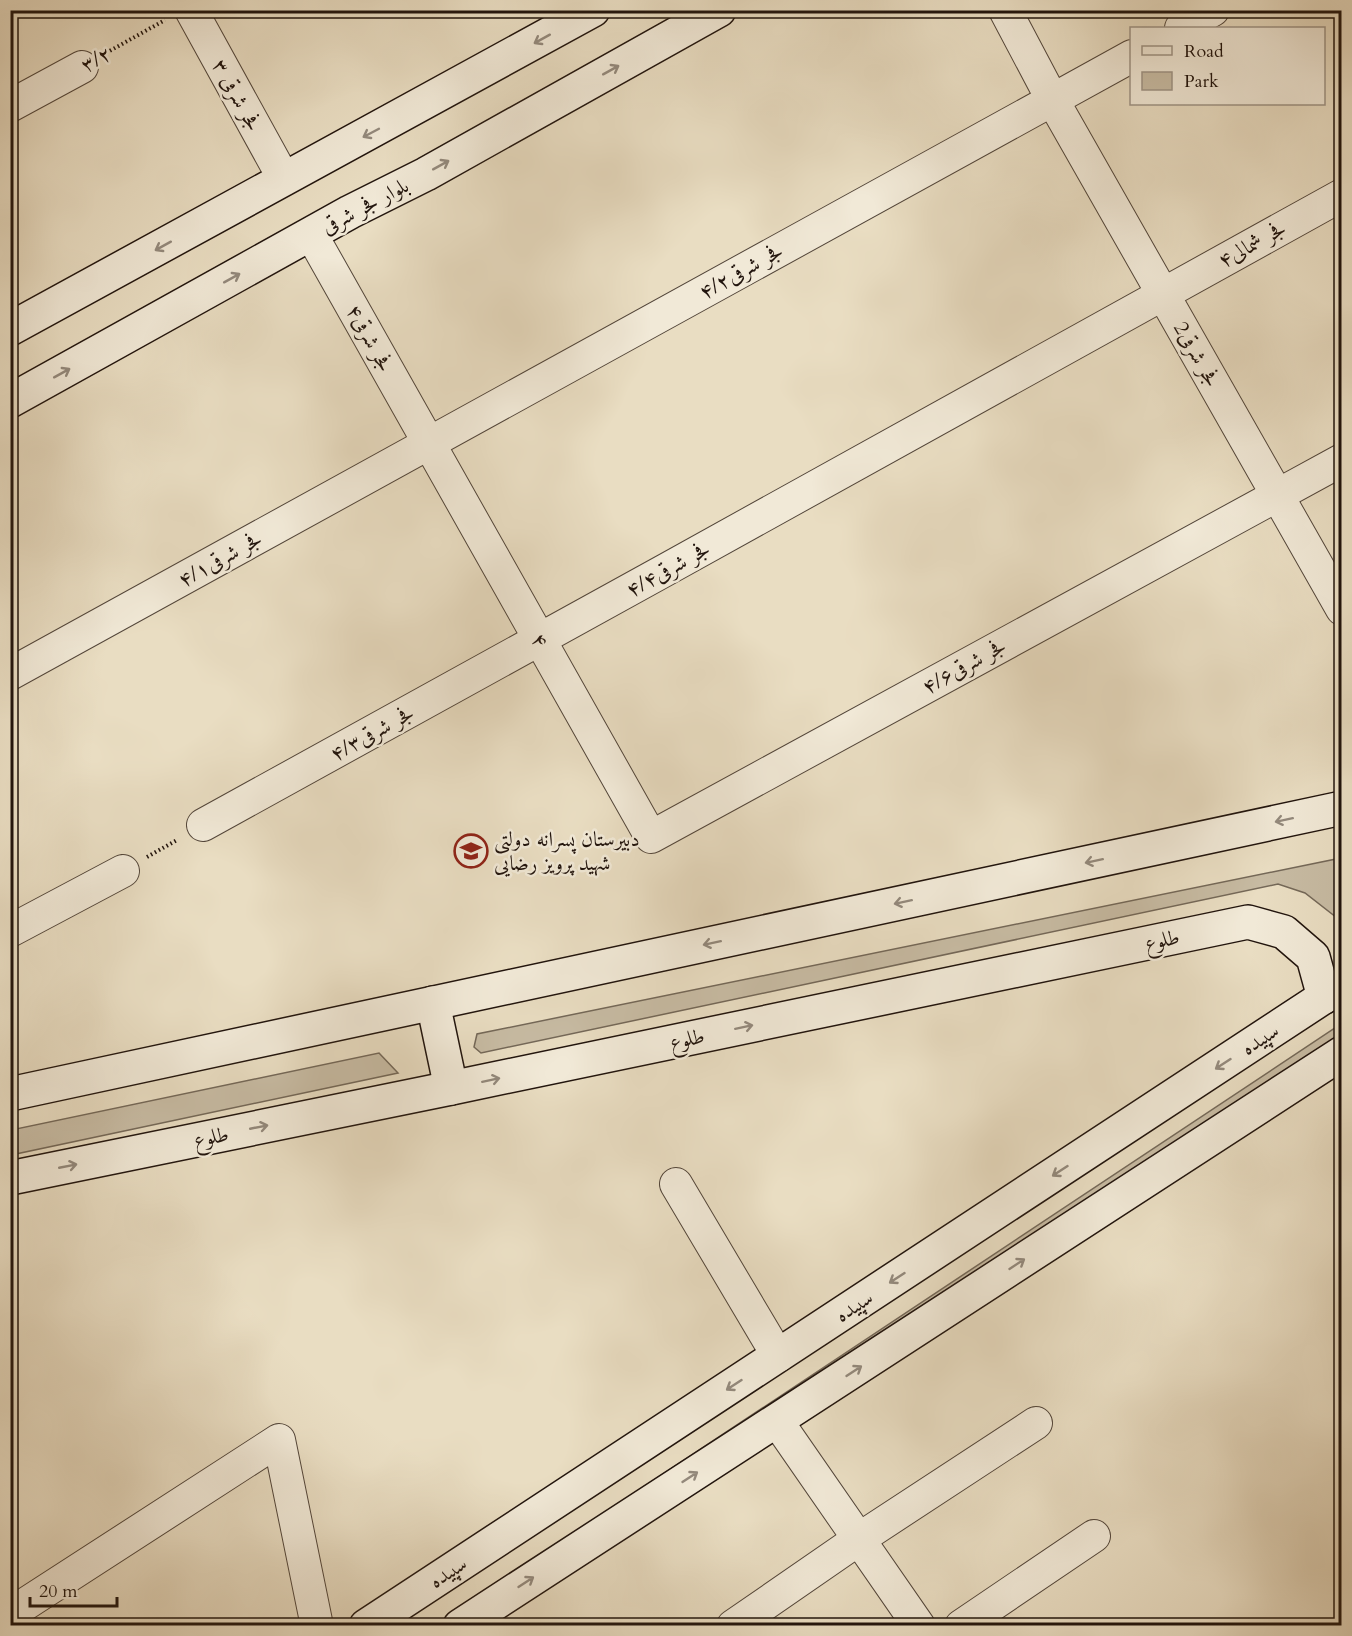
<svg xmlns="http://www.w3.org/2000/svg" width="1352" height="1636" font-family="Cardo,Amiri,serif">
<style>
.green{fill:#c7bba3;stroke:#746858;stroke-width:1.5}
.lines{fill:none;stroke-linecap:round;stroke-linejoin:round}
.minor-casing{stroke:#53463a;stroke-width:34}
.secondary-casing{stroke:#21140d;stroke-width:36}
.path{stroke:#21140d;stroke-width:4;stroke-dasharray:1.5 3;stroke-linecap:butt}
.minor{stroke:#f1e9d7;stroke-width:32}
.secondary{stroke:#f1e9d7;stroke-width:33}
.oneway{stroke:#93897c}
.labels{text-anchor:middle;stroke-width:5;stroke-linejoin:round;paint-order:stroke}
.street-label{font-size:21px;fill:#21140d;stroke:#f1e9d7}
.poi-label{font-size:21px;fill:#21140d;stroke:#f1e9d7;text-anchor:start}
</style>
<rect width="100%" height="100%" fill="#e9ddc2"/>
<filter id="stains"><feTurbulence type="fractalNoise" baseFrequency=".00333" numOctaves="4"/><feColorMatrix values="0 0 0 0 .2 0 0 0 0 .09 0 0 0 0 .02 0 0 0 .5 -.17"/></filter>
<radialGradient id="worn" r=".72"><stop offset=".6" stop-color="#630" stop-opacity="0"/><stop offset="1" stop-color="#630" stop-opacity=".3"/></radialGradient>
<g class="green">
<polygon points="1341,858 1341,921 1305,893 1278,884 481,1053 474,1047 477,1034"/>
<polygon points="1341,1024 1341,1040 448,1625 434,1626"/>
<polygon points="379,1053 398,1073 11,1155 11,1130"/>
</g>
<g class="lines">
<defs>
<g id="minor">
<polyline points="191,10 284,179"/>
<polyline points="1005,10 1052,99 1342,609"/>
<polyline points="1181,28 1213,10"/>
<polyline points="10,106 82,67"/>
<polyline points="311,234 651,837 1342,460"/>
<polyline points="10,674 1132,56"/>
<path d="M 203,825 C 584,617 961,404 1342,195"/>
<polyline points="10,931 123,871"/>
<polyline points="676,1184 778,1356"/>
<polyline points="777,1421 919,1626"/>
<polyline points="10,1614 279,1440 317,1626"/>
<polyline points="733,1626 859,1539 1036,1423"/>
<polyline points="961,1626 1094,1536"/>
</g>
<g id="secondary">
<polyline points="10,329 593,10"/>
<polyline points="10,401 350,212 426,174 719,10"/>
<polyline points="433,1003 451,1088"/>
<polyline points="10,1094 1342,808"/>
<polyline points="10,1178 451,1088 1248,922 1284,932 1313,957 1324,997"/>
<polyline points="366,1626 1342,985"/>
<polyline points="460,1626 1342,1053"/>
</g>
</defs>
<use href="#minor" class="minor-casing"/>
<use href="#secondary" class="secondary-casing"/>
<g class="path">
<polyline points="106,53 165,20"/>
<polyline points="147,857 177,840"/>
</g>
<use href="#minor" class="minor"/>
<use href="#secondary" class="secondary"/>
</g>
<defs><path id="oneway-shaft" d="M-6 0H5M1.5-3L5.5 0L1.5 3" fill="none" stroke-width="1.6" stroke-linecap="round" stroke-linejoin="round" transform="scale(1.5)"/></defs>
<g class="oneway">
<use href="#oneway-shaft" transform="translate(542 39) rotate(151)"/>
<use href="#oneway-shaft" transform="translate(611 70) rotate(-29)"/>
<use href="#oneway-shaft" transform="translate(371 133) rotate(152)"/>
<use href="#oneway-shaft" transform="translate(441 165) rotate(-29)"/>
<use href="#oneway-shaft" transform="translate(163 246) rotate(151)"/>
<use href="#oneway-shaft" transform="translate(232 278) rotate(-29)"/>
<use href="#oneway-shaft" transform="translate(62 373) rotate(-29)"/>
<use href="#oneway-shaft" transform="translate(1284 820) rotate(168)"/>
<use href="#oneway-shaft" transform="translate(1094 861) rotate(168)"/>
<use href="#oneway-shaft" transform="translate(903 902) rotate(168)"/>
<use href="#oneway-shaft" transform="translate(712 943) rotate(168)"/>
<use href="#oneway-shaft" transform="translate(744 1027) rotate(-12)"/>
<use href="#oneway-shaft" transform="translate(1223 1064) rotate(147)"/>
<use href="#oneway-shaft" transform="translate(491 1080) rotate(-12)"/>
<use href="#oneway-shaft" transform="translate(259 1127) rotate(-11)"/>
<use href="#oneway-shaft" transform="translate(68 1166) rotate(-11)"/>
<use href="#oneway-shaft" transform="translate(1060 1171) rotate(147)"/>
<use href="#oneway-shaft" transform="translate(1017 1264) rotate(-33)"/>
<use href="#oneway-shaft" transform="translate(897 1278) rotate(147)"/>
<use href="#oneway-shaft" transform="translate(854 1371) rotate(-33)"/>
<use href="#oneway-shaft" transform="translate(734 1385) rotate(147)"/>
<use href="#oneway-shaft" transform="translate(690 1477) rotate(-33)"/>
<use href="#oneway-shaft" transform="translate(526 1582) rotate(-33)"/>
</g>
<defs>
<symbol id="school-ring" viewBox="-11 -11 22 22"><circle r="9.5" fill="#f1e9d7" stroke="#8f2418" stroke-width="1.5"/><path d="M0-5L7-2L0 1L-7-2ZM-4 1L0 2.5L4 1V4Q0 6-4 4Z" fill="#8f2418"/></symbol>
</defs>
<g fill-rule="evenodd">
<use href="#school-ring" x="452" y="832" width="38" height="38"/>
</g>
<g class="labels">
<g class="street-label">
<text transform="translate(96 59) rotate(-29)" y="7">۳/۲</text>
<text transform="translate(237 95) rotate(61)" y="7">۳ فجر شرقی</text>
<text transform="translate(365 206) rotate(-28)" y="7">بلوار فجر شرقی</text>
<text transform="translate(1252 244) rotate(-29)" y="7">فجر شمالی۴</text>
<text transform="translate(741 271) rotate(-29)" y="7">فجر شرقی۴/۲</text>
<text transform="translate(370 338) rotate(61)" y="7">فجر شرقی۴</text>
<text transform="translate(1197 354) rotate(60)" y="7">2فجر شرقی</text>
<text transform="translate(220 559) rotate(-29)" y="7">فجر شرقی۴/۱</text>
<text transform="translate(668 569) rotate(-29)" y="7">فجر شرقی۴/۴</text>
<text transform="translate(540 640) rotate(61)" y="7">۴</text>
<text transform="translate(964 666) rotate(-29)" y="7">فجر شرقی۴/۶</text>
<text transform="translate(372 733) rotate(-29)" y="7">فجر شرقی۴/۳</text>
<text transform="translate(1162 940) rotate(-12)" y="7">طلوع</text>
<text transform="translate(687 1039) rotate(-12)" y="7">طلوع</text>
<text transform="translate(1260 1039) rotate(-33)" y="7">سپیده</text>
<text transform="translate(211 1137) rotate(-11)" y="7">طلوع</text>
<text transform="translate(854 1306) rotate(-33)" y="7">سپیده</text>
<text transform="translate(448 1572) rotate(-33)" y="7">سپیده</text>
</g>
<g class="poi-label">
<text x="494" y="846">دبیرستان پسرانه دولتی<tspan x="494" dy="24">شهید پرویز رضایی</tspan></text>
</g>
</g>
<rect width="1352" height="1636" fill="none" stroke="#e9ddc2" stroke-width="36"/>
<rect x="12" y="12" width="1328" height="1612" fill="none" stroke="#21140d" stroke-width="3"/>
<rect x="18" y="18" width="1316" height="1600" fill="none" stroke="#21140d" stroke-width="1.5"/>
<rect x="1130" y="27" width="195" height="78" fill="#f1e9d7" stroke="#9e9486" stroke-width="1.5"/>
<rect x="1142" y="46" width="30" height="9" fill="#f1e9d7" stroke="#9e9486" stroke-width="1.5"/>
<text x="1184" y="57" font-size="18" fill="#21140d">Road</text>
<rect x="1142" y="72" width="30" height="18" fill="#c7bba3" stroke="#9e9486" stroke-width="1.5"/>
<text x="1184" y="87" font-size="18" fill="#21140d">Park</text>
<path d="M30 1597v9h87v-9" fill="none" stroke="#21140d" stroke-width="3"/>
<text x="39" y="1597" font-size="18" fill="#21140d" stroke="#f1e9d7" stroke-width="4.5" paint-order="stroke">20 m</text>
<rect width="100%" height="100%" filter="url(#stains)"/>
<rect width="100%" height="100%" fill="url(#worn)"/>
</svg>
